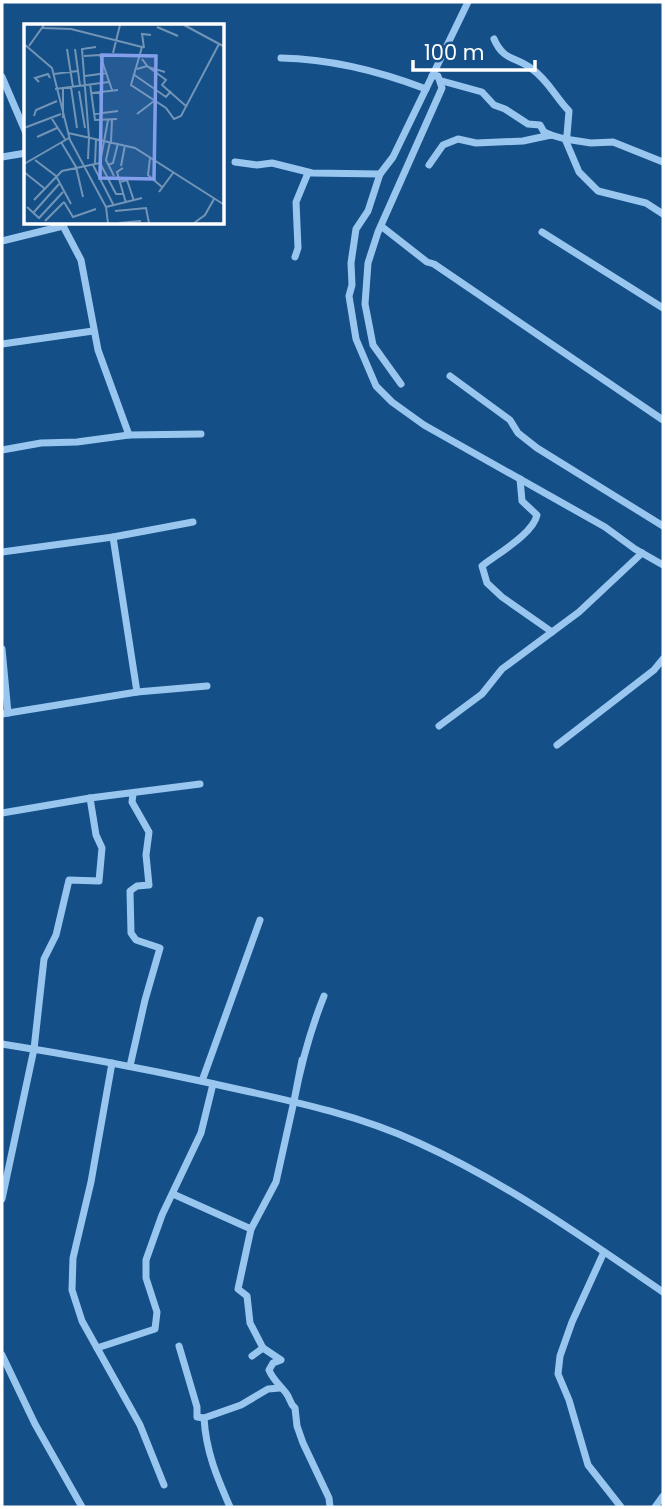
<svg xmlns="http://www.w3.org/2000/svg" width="665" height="1509" font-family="Poppins,sans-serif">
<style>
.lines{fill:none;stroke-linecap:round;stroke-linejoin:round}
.street{stroke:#99c6ef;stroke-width:7}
.inset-road{fill:none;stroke:#7295b7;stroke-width:2}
.view{fill:#839eea;fill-opacity:0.15;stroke:#839eea;stroke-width:3.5}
.inset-edge{fill:none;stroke:#fff;stroke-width:3.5}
</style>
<rect width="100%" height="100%" fill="#144f87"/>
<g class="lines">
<g class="street">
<polyline points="468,2 393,157 380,174 368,211 356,229 351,263 352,285 349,296 356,339 376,386 392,402 424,425 605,527 635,549 663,565"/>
<path d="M 494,39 C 504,62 516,56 532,69 C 548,80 556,98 569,111 L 567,135 L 565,139 L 591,143 L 613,142 L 663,162"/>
<path d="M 281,58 C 332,59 379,71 426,89"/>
<polyline points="2,77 26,133"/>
<polyline points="442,81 482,92 494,105 505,109 528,124 540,125 544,132 551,135"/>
<polyline points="2,157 26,153"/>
<polyline points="235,162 257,165 272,163 312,173 380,174"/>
<polyline points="429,165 443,145 458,139 476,143 523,141 551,135 565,139 579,172 598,191 646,203 663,214"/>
<polyline points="61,222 81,260 98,350 129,435"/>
<polyline points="381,226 427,262 434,264 663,420"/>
<polyline points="542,232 663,308"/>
<polyline points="2,241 63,226"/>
<polyline points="295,257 298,248 296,202 308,173"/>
<polyline points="2,344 93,331"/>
<polyline points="450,376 510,420 518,433 537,448 663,526"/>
<polyline points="401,384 373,345 365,304 368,263 378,232 442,88 438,76 432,76"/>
<polyline points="2,450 41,443 77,442 129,435 201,434"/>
<path d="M 520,479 L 522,501 L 537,515 C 533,534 497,554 482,566 L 487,583 L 502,597 L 552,632"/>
<polyline points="113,537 137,692"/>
<polyline points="2,552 113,537 193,522"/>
<polyline points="2,649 8,713"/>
<polyline points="2,714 137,692 207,686"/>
<polyline points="439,726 482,694 502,669 579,612 642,553"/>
<polyline points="557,745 654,670 663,659"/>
<polyline points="2,813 90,798 200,784"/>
<path d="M 2,1044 C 72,1055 141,1068 210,1083 C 281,1099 352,1112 419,1143 C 507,1183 584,1238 663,1292"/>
<path d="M 302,1060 L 294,1101 C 301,1064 310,1031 324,996"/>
<polyline points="112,1063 91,1182 73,1258 72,1290 82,1321 140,1425 164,1485"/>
<polyline points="130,1066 145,1000 160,948 136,940 131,933 130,891 137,886 149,885 146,855 149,832 132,802 133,794"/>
<polyline points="202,1081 260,920"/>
<polyline points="173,1194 251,1229"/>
<polyline points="2,1199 34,1049 44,959 56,935 69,880 99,881 102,848 96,835 90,798"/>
<polyline points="604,1252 572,1322 560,1356 558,1374 569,1400 588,1465 621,1507"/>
<polyline points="179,1346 197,1407 197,1417 204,1418"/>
<polyline points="97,1348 155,1329 157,1312 146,1278 146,1260 162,1215 201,1133 213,1084"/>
<path d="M 263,1348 L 281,1360 L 273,1363 L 269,1370 C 273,1380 280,1385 286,1393 C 291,1399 289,1403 295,1408 L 297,1426 L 303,1443 L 329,1498 L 330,1507"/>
<polyline points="2,1355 35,1424 82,1507"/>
<polyline points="252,1356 263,1348 250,1323 247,1296 238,1289 251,1229 276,1182 294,1101"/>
<path d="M 230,1507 C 217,1477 206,1452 204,1418 L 241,1405 L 268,1389 L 280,1388"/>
<polyline points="655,1507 663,1496"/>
</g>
</g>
<g transform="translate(24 24)">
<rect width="200" height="200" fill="#144f87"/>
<path class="inset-road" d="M 160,1 L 199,22M 133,3 L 154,12M 19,4 L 47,5 L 118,23 L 107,61 L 142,84 L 150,95 L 157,92 L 195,20M 0,20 L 28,44 L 46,116 L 82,183 L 84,199M 5,22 L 20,1M 120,24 L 118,10 L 127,11M 43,25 L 49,63M 51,25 L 56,62M 89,29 L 96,1M 60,32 L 76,31 L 88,66M 118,35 L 124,43 L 141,48M 113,45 L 123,42 L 138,53 L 142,56 L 138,61 L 163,83M 30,50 L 54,47M 109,50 L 142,73 L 147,67M 61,52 L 83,49M 15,58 L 11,54 L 24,50 L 26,54M 66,60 L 71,96 L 93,95M 47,63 L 53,104M 39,64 L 39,94M 31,65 L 85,58M 55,67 L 61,104M 76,68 L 78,89M 68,69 L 94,66M 71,90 L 94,87M 113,90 L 130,77M 10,92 L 12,86 L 33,77M 28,95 L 41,115M 84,96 L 76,139 L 92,170 L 100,170M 0,104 L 37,90M 44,109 L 111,124 L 199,180M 13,113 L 33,104M 65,114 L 58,25 L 72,23M 37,118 L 52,143 L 59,173M 86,118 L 82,136 L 90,152M 87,118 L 88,96M 126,134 L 124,151 L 138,163M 64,135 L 65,114M 11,136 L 32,152 L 47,180M 0,140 L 45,114M 71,140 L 72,115M 69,141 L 90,182M 84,141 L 89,139 L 94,119M 97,142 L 101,121M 99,144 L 93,148 L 102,179M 0,148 L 20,164M 96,158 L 103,156 L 110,177M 135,168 L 149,149M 10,176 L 38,147 L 76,139M 40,178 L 49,193 L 72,185M 3,183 L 15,194 L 39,168M 82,183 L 118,174M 91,187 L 122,184 L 125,199M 10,188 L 35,160M 21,197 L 40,178M 95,199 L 117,197M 170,199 L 181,191 L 190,175"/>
<path class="view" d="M 78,31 L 132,32 L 130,155 L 76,154 Z"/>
<rect width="200" height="200" class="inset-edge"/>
</g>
<rect width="665" height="1509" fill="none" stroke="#ffffff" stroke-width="7"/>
<path d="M413 60v10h122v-10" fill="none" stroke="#ffffff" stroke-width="3.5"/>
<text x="424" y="60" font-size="21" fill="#ffffff" stroke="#144f87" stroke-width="5" paint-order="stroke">100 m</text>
</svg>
